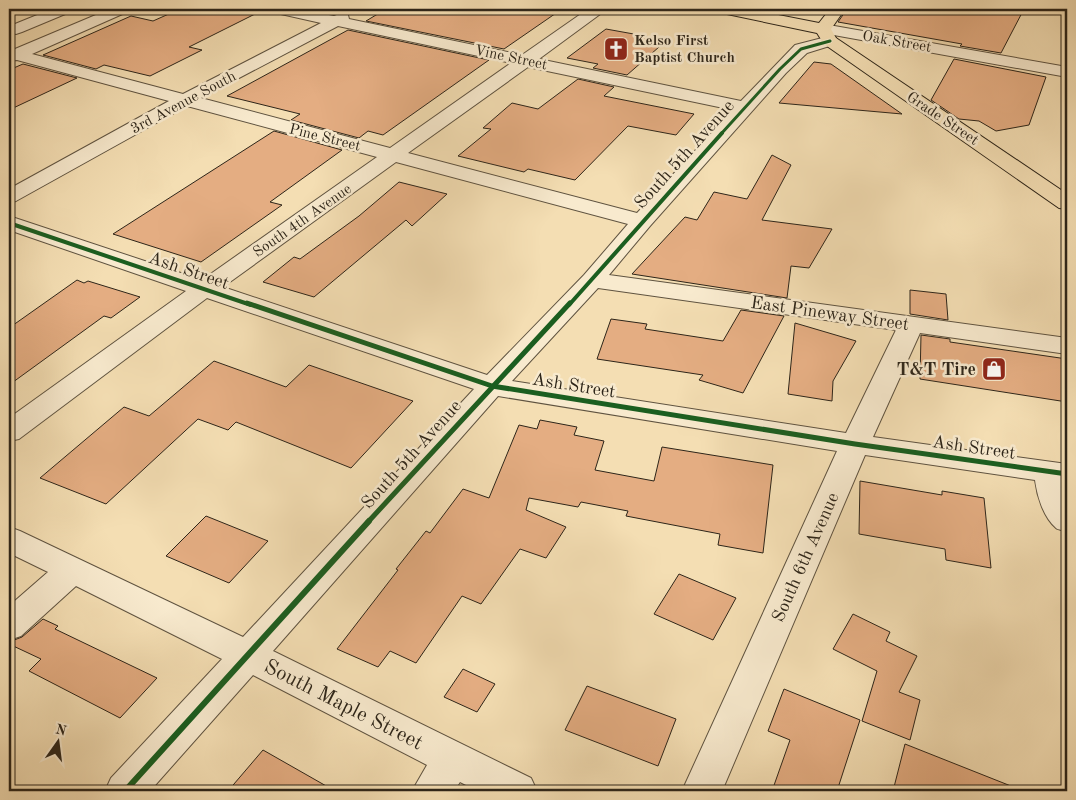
<svg xmlns="http://www.w3.org/2000/svg" width="1076" height="800" font-family="'Old Standard TT',serif">
<style>
.building{fill:#e4ad82;stroke:#2d2519}
.lines{fill:none;stroke-linecap:round;stroke-linejoin:round}
.minor-casing{stroke:#5f5340;stroke-width:2}
.major-casing{stroke:#2d2519;stroke-width:2}
.minor{fill:#f8eace;fill-rule:evenodd}
.major{fill:#f4deb3;fill-rule:evenodd}
.cycleway-far3-casing{stroke:#f8eace;stroke-width:5}
.cycleway-far2-casing{stroke:#f8eace;stroke-width:6}
.cycleway-far1-casing{stroke:#f8eace;stroke-width:8}
.cycleway-casing{stroke:#f8eace;stroke-width:9}
.cycleway-far3{stroke:#1b5e20;stroke-width:3}
.cycleway-far2{stroke:#1b5e20;stroke-width:4}
.cycleway-far1{stroke:#1b5e20;stroke-width:5}
.cycleway{stroke:#1b5e20;stroke-width:6}
.labels{text-anchor:middle;stroke-width:5;stroke-linejoin:round;paint-order:stroke}
.far-poi-label{font-size:15px;font-weight:bold;fill:#2d2519;stroke:#f8eace;text-anchor:start}
.far-street-label{font-size:15px;fill:#2d2519;stroke:#f8eace}
.street-label{font-size:18px;fill:#2d2519;stroke:#f8eace}
.poi-label{font-size:18px;font-weight:bold;fill:#2d2519;stroke:#f8eace;text-anchor:end}
.near-street-label{font-size:21px;fill:#2d2519;stroke:#f8eace}
</style>
<rect width="100%" height="100%" fill="#f4deb3"/>
<filter id="stains"><feTurbulence type="fractalNoise" baseFrequency=".004" numOctaves="4"/><feColorMatrix values="0 0 0 0 .2 0 0 0 0 .09 0 0 0 0 .02 0 0 0 .5 -.17"/></filter>
<radialGradient id="worn" r=".72"><stop offset=".6" stop-color="#630" stop-opacity="0"/><stop offset="1" stop-color="#630" stop-opacity=".3"/></radialGradient>
<g class="building">
<polygon points="180,9 265,9 189,47 202,50 150,76 104,65 96,69 43,55 131,16 153,21"/>
<polygon points="386,9 562,9 504,49 366,21"/>
<polygon points="847,9 1024,9 1001,53 960,46 962,44 838,22"/>
<polygon points="606,29 667,40 627,75 593,68 598,64 567,58"/>
<polygon points="348,30 489,60 383,135 368,131 359,138 291,120 300,114 227,96"/>
<polygon points="954,59 1046,77 1029,125 996,131 979,121 959,119 931,100"/>
<polygon points="814,62 831,64 902,114 779,103"/>
<polygon points="23,64 77,78 9,110 9,70"/>
<polygon points="578,79 614,87 604,96 694,114 676,135 628,126 575,180 528,169 524,172 458,156 491,129 483,128 512,103 538,109"/>
<polygon points="274,131 342,150 270,202 282,205 201,262 113,234"/>
<polygon points="772,155 791,165 762,220 832,229 809,268 791,266 787,298 632,274 685,217 697,220 714,192 747,199"/>
<polygon points="399,182 447,194 412,226 406,220 314,297 263,282 294,257 300,259 359,216"/>
<polygon points="77,280 84,283 88,281 140,297 111,318 104,316 9,385 9,328"/>
<polygon points="910,290 946,294 948,320 910,314"/>
<polygon points="741,310 784,316 743,393 699,380 703,375 597,359 611,319 647,324 645,329 723,341"/>
<polygon points="795,323 856,341 833,381 832,401 788,394"/>
<polygon points="921,335 950,339 950,342 1067,359 1067,402 920,379"/>
<polygon points="214,361 286,387 309,365 413,401 351,468 236,422 228,430 198,419 106,504 40,478 124,407 149,416"/>
<polygon points="540,420 577,427 574,435 604,441 595,470 654,481 662,447 773,465 763,553 718,545 720,534 626,516 628,511 581,502 578,507 529,498 526,510 566,527 546,558 520,549 481,604 462,596 416,663 390,651 378,667 337,649 398,570 396,569 426,531 430,533 463,489 489,498 519,425 537,429"/>
<polygon points="860,481 942,495 942,491 984,498 991,568 946,560 945,549 859,534"/>
<polygon points="206,516 268,541 229,583 166,556"/>
<polygon points="679,574 736,598 713,640 654,614"/>
<polygon points="853,614 890,632 886,641 917,656 899,692 920,700 910,740 862,721 877,671 833,649"/>
<polygon points="43,619 58,626 55,629 157,678 120,718 29,671 41,659 9,644 9,642 22,637"/>
<polygon points="463,669 495,684 477,712 444,697"/>
<polygon points="587,686 676,719 658,766 565,730"/>
<polygon points="784,689 860,720 837,791 772,791 790,740 768,731"/>
<polygon points="905,744 1021,790 1021,791 893,791"/>
<polygon points="263,750 335,791 228,791"/>
</g>
<g class="lines">
<defs>
<g id="minor">
<polygon points="52,9 73,9 70,12 22,32 16,34 9,32 9,22 15,24"/>
<path d="M 110,9 L 130,9 L 127,12 L 32,54 L 183,94 L 321,23 L 272,12 L 270,9 L 298,9 L 334,16 L 342,13 L 348,15 L 349,19 L 522,55 L 588,9 L 605,9 L 603,12 L 539,59 L 741,101 L 795,45 L 830,36 L 836,38 L 838,41 L 836,44 L 807,53 L 786,73 L 650,226 L 609,275 L 1067,338 L 1067,354 L 920,333 L 873,437 L 1067,464 L 1067,484 L 1065,484 L 1067,494 L 1067,531 C 1064,530 1058,530 1056,528 C 1043,517 1037,495 1035,480 L 865,455 L 722,791 L 682,791 L 837,451 L 498,396 L 273,651 L 531,778 L 537,791 L 478,791 L 460,782 L 454,791 L 412,791 L 427,765 L 253,675 L 150,791 L 105,791 L 111,778 L 222,659 L 76,586 L 21,636 L 9,640 L 9,606 L 48,572 L 9,553 L 9,527 L 20,531 L 243,637 L 474,389 L 207,298 L 19,439 L 9,441 L 9,418 L 186,291 L 9,230 L 9,216 L 202,280 L 377,157 L 187,106 L 16,201 L 9,203 L 9,189 L 169,101 L 17,60 L 9,61 L 9,48 L 15,49 ZM 338,26 L 511,63 L 390,148 L 201,98 ZM 528,67 L 733,110 L 637,213 L 408,153 ZM 396,162 L 628,224 L 584,275 L 487,375 L 223,287 ZM 598,288 L 896,330 L 846,433 L 512,381 Z"/>
<polygon points="823,24 1067,67 1067,77 817,32 815,29 817,26"/>
</g>
<polygon id="major" points="719,9 748,9 819,23 830,9 845,9 831,29 836,38 1067,194 1067,209 1059,208 824,44 817,33 727,14 722,12"/>
</defs>
<use href="#minor" class="minor-casing"/>
<use href="#major" class="major-casing"/>
<use href="#minor" class="minor"/>
<use href="#major" class="major"/>
<defs>
<polyline id="cycleway-far3" points="721,134 780,69 801,49 830,41"/>
<g id="cycleway-far2">
<polyline points="9,223 251,305"/>
<polyline points="569,305 722,133"/>
</g>
<g id="cycleway-far1">
<polyline points="247,303 492,386 855,444 1067,474"/>
<polyline points="368,522 570,303"/>
</g>
<polyline id="cycleway" points="125,791 369,521"/>
</defs>
<use href="#cycleway-far3" class="cycleway-far3-casing"/>
<use href="#cycleway-far2" class="cycleway-far2-casing"/>
<use href="#cycleway-far1" class="cycleway-far1-casing"/>
<use href="#cycleway" class="cycleway-casing"/>
<use href="#cycleway-far3" class="cycleway-far3"/>
<use href="#cycleway-far2" class="cycleway-far2"/>
<use href="#cycleway-far1" class="cycleway-far1"/>
<use href="#cycleway" class="cycleway"/>
</g>
<defs>
<symbol id="church-square" viewBox="-11 -11 22 22"><rect x="-9" y="-9" width="18" height="18" rx="4" fill="#8f2418" stroke="#f8eace"/><path d="M-1.2-6h2.4v3.5h3.3v2.4h-3.3V6h-2.4V-.1h-3.3v-2.4h3.3Z" fill="#fff"/></symbol>
<symbol id="shop-square" viewBox="-11 -11 22 22"><rect x="-9" y="-9" width="18" height="18" rx="4" fill="#8f2418" stroke="#f8eace"/><path d="M-5-2.5h2.3a2.7 3.5 0 0 1 5.4 0H5L5.5 6h-11ZM-1.5-2.5h3a1.5 2.3 0 0 0-3 0Z" fill="#fff"/></symbol>
</defs>
<g fill-rule="evenodd">
<use href="#church-square" x="602" y="35" width="28" height="28"/>
<use href="#shop-square" x="980" y="355" width="28" height="28"/>
</g>
<g class="labels">
<g class="far-poi-label">
<text x="634" y="45">Kelso First<tspan x="634" dy="17">Baptist Church</tspan></text>
</g>
<g class="far-street-label">
<text transform="translate(897 41) rotate(10)" y="5">Oak Street</text>
<text transform="translate(511 57) rotate(12)" y="5">Vine Street</text>
<text transform="translate(183 102) rotate(-28)" y="5">3rd Avenue South</text>
<text transform="translate(943 118) rotate(34)" y="5">Grade Street</text>
<text transform="translate(325 137) rotate(14)" y="5">Pine Street</text>
<text transform="translate(302 220) rotate(-35)" y="5">South 4th Avenue</text>
</g>
<g class="street-label">
<text transform="translate(684 154) rotate(-48)" y="6">South 5th Avenue</text>
<text transform="translate(189 270) rotate(19)" y="6">Ash Street</text>
<text transform="translate(830 313) rotate(8)" y="6">East Pineway Street</text>
<text transform="translate(574 385) rotate(9)" y="6">Ash Street</text>
<text transform="translate(974 447) rotate(8)" y="6">Ash Street</text>
<text transform="translate(411 454) rotate(-48)" y="6">South 5th Avenue</text>
<text transform="translate(805 557) rotate(-66)" y="6">South 6th Avenue</text>
</g>
<g class="poi-label">
<text x="976" y="375">T&amp;T Tire</text>
</g>
<g class="near-street-label">
<text transform="translate(344 704) rotate(27)" y="7">South Maple Street</text>
</g>
</g>
<rect width="1076" height="800" fill="none" stroke="#f4deb3" stroke-width="30"/>
<rect x="10" y="10" width="1056" height="780" fill="none" stroke="#2d2519" stroke-width="2.5"/>
<rect x="15" y="15" width="1046" height="770" fill="none" stroke="#2d2519"/>
<g transform="translate(58 742) rotate(14)" stroke="#f8eace" stroke-width="4" paint-order="stroke">
<path d="M0-4L9 19L0 12L-9 19Z" fill="#2d2519"/>
<text y="-8" font-size="14" font-weight="bold" text-anchor="middle" fill="#2d2519">N</text>
</g>
<rect width="100%" height="100%" filter="url(#stains)"/>
<rect width="100%" height="100%" fill="url(#worn)"/>
</svg>
